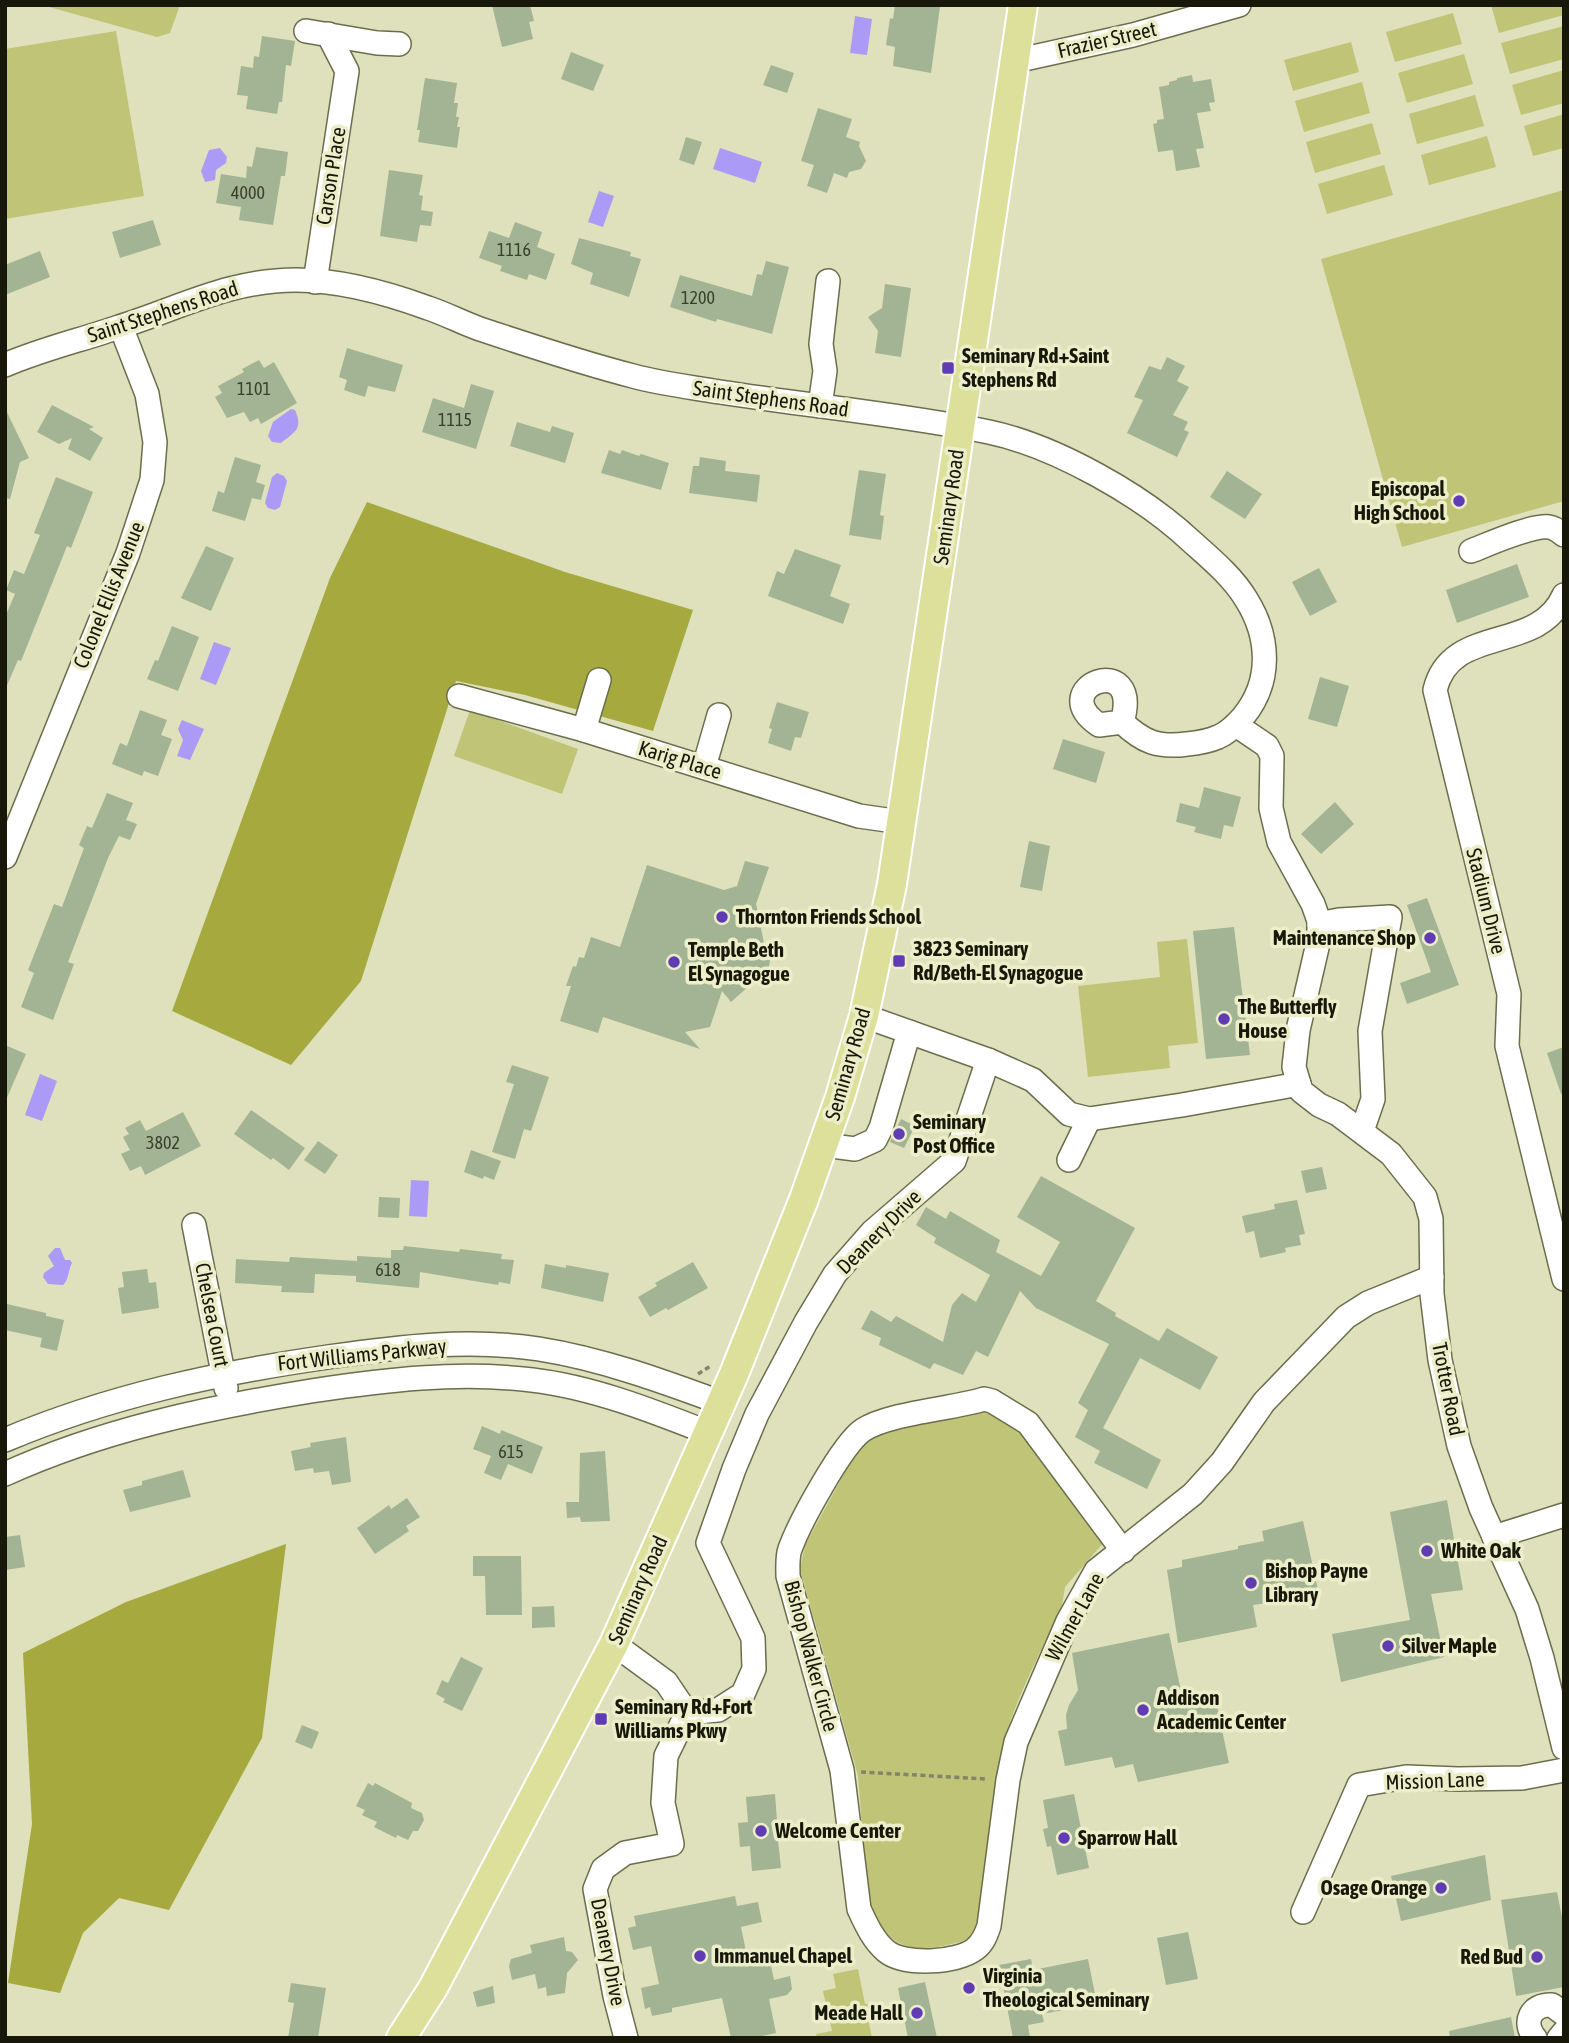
<svg xmlns="http://www.w3.org/2000/svg" width="1569" height="2043" font-family="'Asap Condensed',sans-serif">
<style>
.green{fill:#c0c476}
.forest{fill:#a6aa3e}
.water{fill:#ac9bf6}
.building{fill:#a2b493}
.lines{fill:none;stroke-linecap:round;stroke-linejoin:round}
.minor-casing{stroke:#6b6e4c;stroke-width:26}
.major-casing{stroke:#fff;stroke-width:32}
.path{stroke:#83856a;stroke-width:3.5;stroke-dasharray:5 3.5;stroke-linecap:butt}
.minor{stroke:#fff;stroke-width:23}
.major{stroke:#dce09b;stroke-width:28}
.poi-dot{fill:#603cb4;stroke:#ebeec8;stroke-width:2.5}
.labels{text-anchor:middle;stroke-width:7;stroke-linejoin:round;paint-order:stroke}
.number-label{font-size:18px;fill:#3a3f2c}
.street-label{font-size:21px;fill:#17180a;stroke:#ebeec8}
.poi-label{font-size:21px;font-weight:bold;fill:#17180a;stroke:#ebeec8;text-anchor:start}
</style>
<rect width="100%" height="100%" fill="#dee1bb"/>
<g class="green">
<polygon points="42,5 180,5 170,33 157,37"/>
<polygon points="1491,5 1563,5 1564,15 1499,33"/>
<polygon points="1453,13 1462,44 1395,62 1386,32"/>
<polygon points="1564,26 1564,59 1510,74 1501,43"/>
<polygon points="116,31 144,196 5,219 5,49"/>
<polygon points="1351,42 1359,72 1293,91 1284,60"/>
<polygon points="1464,54 1473,84 1407,103 1398,73"/>
<polygon points="1564,70 1564,103 1521,115 1512,85"/>
<polygon points="1362,82 1370,113 1304,132 1295,101"/>
<polygon points="1475,95 1484,126 1417,144 1409,114"/>
<polygon points="1564,114 1564,148 1533,156 1524,126"/>
<polygon points="1372,123 1381,154 1315,173 1306,142"/>
<polygon points="1487,136 1496,167 1429,185 1421,155"/>
<polygon points="1384,165 1393,195 1327,214 1318,184"/>
<polygon points="1564,190 1564,501 1402,547 1321,259"/>
<polygon points="470,710 578,749 562,794 454,756"/>
<polygon points="1187,939 1198,1043 1168,1046 1170,1068 1088,1077 1078,986 1160,977 1157,942"/>
<path d="M 992,1411 L 1025,1428 L 1105,1541 L 1065,1587 L 1062,1605 C 1037,1662 1003,1719 996,1781 L 1000,1786 L 983,1922 C 970,1941 965,1941 943,1946 C 903,1954 881,1939 868,1901 L 858,1776 L 800,1569 L 805,1545 L 856,1452 L 866,1441 L 879,1434 L 966,1414 Z"/>
<polygon points="858,1969 865,2004 878,2002 881,2021 869,2023 872,2038 817,2038 816,2034 832,2031 823,1991 836,1988 833,1974"/>
</g>
<g class="forest">
<polygon points="367,502 565,572 693,610 653,731 525,695 456,681 361,981 291,1065 172,1011 330,578"/>
<polygon points="286,1544 262,1738 169,1910 119,1898 83,1933 60,1993 8,1983 32,1824 23,1653 126,1602"/>
</g>
<g class="water">
<polygon points="855,16 872,19 867,55 850,53"/>
<polygon points="220,148 227,157 226,163 216,170 215,180 205,182 201,171 209,150"/>
<polygon points="720,148 762,162 755,183 713,169"/>
<polygon points="599,191 614,196 603,227 588,222"/>
<path d="M 291,409 L 295,410 C 303,429 296,431 281,443 L 272,442 L 268,436 L 273,422 Z"/>
<polygon points="277,473 284,476 287,481 280,507 275,510 268,508 265,503 272,477"/>
<polygon points="214,642 231,648 216,685 200,679"/>
<polygon points="182,720 204,729 190,760 177,756 183,740 178,729"/>
<polygon points="40,1074 57,1081 42,1121 25,1115"/>
<polygon points="411,1180 429,1181 427,1217 409,1216"/>
<path d="M 55,1248 L 60,1248 L 65,1260 L 70,1260 L 72,1263 C 68,1270 69,1280 63,1285 L 48,1284 L 43,1277 L 44,1273 L 54,1266 L 48,1256 Z"/>
</g>
<g class="building">
<polygon points="492,5 530,5 534,21 529,22 533,39 502,47"/>
<polygon points="895,5 940,7 931,73 893,66 895,47 886,45 890,18 893,19"/>
<polygon points="262,36 295,41 291,66 286,65 282,102 279,102 277,114 246,109 248,96 237,95 241,66 253,68 254,56 259,57"/>
<polygon points="571,52 604,65 593,91 561,79"/>
<polygon points="771,65 794,73 787,93 763,85"/>
<polygon points="1192,75 1193,82 1211,79 1215,102 1209,103 1211,111 1197,113 1204,148 1196,149 1200,167 1176,171 1173,150 1158,152 1153,124 1157,123 1157,120 1164,119 1159,87 1169,85 1169,82 1177,80 1177,78"/>
<polygon points="425,78 457,83 454,103 458,103 456,117 459,117 457,127 460,127 457,148 418,142 420,130 417,130"/>
<polygon points="818,108 852,119 846,137 860,142 859,146 866,161 861,169 849,172 847,178 834,173 827,193 807,186 814,165 801,161"/>
<polygon points="686,137 702,142 694,165 679,160"/>
<polygon points="256,147 288,152 285,176 281,176 273,225 239,220 241,207 216,203 221,174 246,178 247,166 252,167"/>
<polygon points="389,170 423,175 419,195 423,196 421,210 433,212 431,226 420,225 417,242 380,236"/>
<polygon points="153,220 161,245 120,258 112,232"/>
<polygon points="515,222 542,232 537,247 555,254 546,280 529,274 527,280 500,271 502,266 479,258 489,231 509,238"/>
<polygon points="579,238 631,252 630,256 641,259 629,297 590,284 593,273 571,264"/>
<polygon points="40,251 50,277 5,295 5,265"/>
<polygon points="766,261 789,267 772,334 717,319 716,322 670,307 680,275 752,296 757,274 762,275"/>
<polygon points="885,284 911,288 901,357 875,353 878,331 868,317 882,308"/>
<polygon points="347,348 403,365 395,392 368,386 365,397 344,390 347,380 339,377"/>
<polygon points="1167,357 1185,366 1177,381 1189,387 1173,415 1188,422 1184,430 1189,432 1177,457 1127,433 1143,400 1134,397 1149,366 1161,370"/>
<polygon points="259,360 264,368 274,362 297,403 261,424 258,418 250,422 244,412 227,418 215,397 222,393 218,386 244,372 242,369"/>
<polygon points="471,384 494,391 476,449 422,432 433,398 464,408"/>
<polygon points="52,405 94,427 89,429 103,438 90,461 68,449 72,438 59,444 37,432"/>
<polygon points="5,408 29,458 20,462 10,499 5,498"/>
<polygon points="517,422 550,432 552,426 574,433 565,463 510,446"/>
<polygon points="609,450 620,454 622,450 639,456 641,454 669,463 661,490 601,473"/>
<polygon points="235,457 261,465 256,482 265,485 261,500 252,498 245,521 212,511 218,491 224,493"/>
<polygon points="700,457 726,461 725,471 760,475 757,502 689,493 693,466 699,466"/>
<polygon points="859,470 886,474 880,515 884,516 881,540 849,535"/>
<polygon points="1227,471 1262,494 1245,519 1210,497"/>
<polygon points="56,477 93,492 71,548 67,546 21,661 18,660 5,690 5,617 15,594 6,590 14,570 24,574 40,535 34,533"/>
<polygon points="206,546 234,558 211,611 181,598"/>
<polygon points="795,549 841,565 830,596 850,604 843,624 768,596 777,571 784,574"/>
<polygon points="1517,564 1529,597 1457,623 1446,590"/>
<polygon points="1319,568 1337,602 1310,616 1292,582"/>
<polygon points="172,626 199,637 178,691 147,679 155,660 158,661"/>
<polygon points="1320,677 1349,686 1337,727 1308,719"/>
<polygon points="777,702 809,712 801,738 795,737 791,751 768,743 772,729 769,728"/>
<polygon points="140,710 167,720 161,735 172,739 158,776 144,771 142,776 112,764 120,743 127,746"/>
<polygon points="1063,739 1105,752 1096,783 1053,769"/>
<polygon points="1204,787 1241,797 1233,827 1224,825 1221,839 1194,832 1196,827 1176,822 1180,803 1199,808"/>
<polygon points="107,793 133,803 126,820 137,824 130,840 119,836 108,858 68,962 74,964 53,1020 21,1007 34,973 28,970 54,904 62,907 84,848 79,845 87,826 92,828"/>
<polygon points="1335,802 1354,824 1321,854 1301,834"/>
<polygon points="1029,841 1050,846 1042,891 1020,887"/>
<polygon points="745,861 769,867 756,904 766,953 771,956 767,976 759,977 731,1002 722,991 710,1027 685,1032 700,1049 603,1017 598,1033 560,1021 571,986 566,986 573,966 576,967 579,957 584,958 591,937 620,947 647,865 724,890 737,886"/>
<polygon points="1427,898 1459,985 1407,1004 1400,983 1431,972 1407,905"/>
<polygon points="1234,927 1250,1055 1206,1059 1193,931"/>
<polygon points="5,1045 26,1054 5,1102"/>
<polygon points="1564,1047 1564,1094 1561,1094 1547,1053"/>
<polygon points="512,1065 549,1077 531,1131 524,1129 515,1159 492,1152 514,1084 506,1082"/>
<polygon points="251,1110 305,1148 289,1170 273,1158 271,1160 234,1134"/>
<polygon points="183,1112 201,1146 145,1175 141,1166 130,1171 121,1154 130,1150 123,1137 129,1134 125,1128 140,1120 146,1131"/>
<polygon points="901,1119 915,1126 904,1148 890,1142"/>
<polygon points="318,1141 338,1155 325,1174 304,1160"/>
<polygon points="471,1150 501,1161 494,1180 484,1176 483,1179 464,1172"/>
<polygon points="1322,1167 1327,1189 1306,1193 1301,1171"/>
<polygon points="1041,1176 1135,1228 1096,1301 1116,1313 1115,1316 1159,1341 1167,1328 1218,1357 1200,1390 1140,1358 1103,1428 1161,1460 1147,1489 1094,1463 1100,1451 1075,1437 1088,1410 1078,1403 1109,1344 1036,1308 1020,1291 988,1357 976,1351 963,1375 934,1363 930,1369 879,1345 881,1338 861,1329 871,1310 891,1322 896,1316 943,1342 952,1305 962,1293 976,1302 990,1275 934,1243 936,1238 916,1225 926,1207 946,1219 950,1211 1000,1240 996,1252 1041,1276 1060,1242 1017,1217"/>
<polygon points="379,1197 400,1198 399,1218 378,1217"/>
<polygon points="1297,1200 1305,1234 1299,1235 1301,1245 1285,1248 1286,1252 1260,1258 1254,1231 1246,1233 1242,1216 1275,1209 1274,1204"/>
<polygon points="404,1246 459,1252 460,1249 502,1254 501,1259 514,1260 510,1284 499,1282 498,1285 420,1272 419,1288 356,1282 356,1276 315,1274 314,1293 281,1292 282,1286 235,1283 236,1259 289,1262 290,1257 357,1261 357,1256 391,1258 391,1250 403,1250"/>
<polygon points="693,1262 708,1288 668,1310 666,1308 650,1317 638,1297 657,1286 655,1283"/>
<polygon points="545,1264 566,1268 566,1265 609,1273 603,1302 541,1288"/>
<polygon points="147,1269 149,1283 156,1282 159,1308 122,1314 118,1288 124,1287 122,1272"/>
<polygon points="7,1304 46,1313 46,1316 64,1320 57,1351 40,1347 42,1338 5,1330"/>
<polygon points="482,1426 500,1434 501,1430 543,1447 532,1474 508,1464 501,1480 484,1473 491,1456 473,1449"/>
<polygon points="346,1437 351,1482 332,1485 329,1471 314,1473 313,1468 295,1471 291,1451 311,1447 310,1443"/>
<polygon points="605,1451 610,1521 581,1522 580,1517 567,1518 566,1502 579,1502 580,1453"/>
<polygon points="183,1470 191,1497 130,1512 123,1490 142,1485 142,1481"/>
<polygon points="407,1498 420,1517 406,1526 409,1531 375,1554 357,1528 389,1505 391,1509"/>
<polygon points="1447,1500 1463,1590 1431,1594 1444,1657 1341,1682 1332,1634 1410,1620 1390,1512"/>
<polygon points="1303,1521 1318,1590 1288,1595 1289,1600 1253,1605 1257,1627 1178,1643 1167,1570 1182,1567 1182,1560 1238,1549 1238,1546 1264,1541 1262,1531"/>
<polygon points="20,1535 25,1567 5,1570 5,1537"/>
<polygon points="473,1556 521,1556 522,1615 486,1615 485,1576 473,1576"/>
<polygon points="554,1606 555,1627 532,1628 532,1607"/>
<polygon points="1169,1633 1183,1701 1215,1696 1229,1763 1138,1782 1133,1764 1115,1768 1112,1757 1065,1766 1058,1731 1067,1729 1066,1715 1069,1705 1078,1690 1072,1653"/>
<polygon points="461,1657 483,1668 462,1711 443,1702 445,1699 436,1694 442,1680 448,1683"/>
<polygon points="302,1725 319,1732 312,1749 295,1742"/>
<polygon points="368,1783 373,1786 375,1783 412,1803 411,1808 422,1813 424,1820 418,1831 413,1831 408,1840 397,1835 396,1838 374,1827 377,1822 362,1815 365,1810 356,1806"/>
<polygon points="775,1794 777,1821 782,1820 784,1839 778,1840 781,1868 752,1871 750,1846 740,1847 738,1823 748,1822 746,1797"/>
<polygon points="1074,1794 1089,1868 1057,1875 1051,1846 1047,1847 1043,1829 1048,1828 1043,1800"/>
<polygon points="1485,1855 1491,1900 1401,1921 1391,1876"/>
<polygon points="1557,1892 1564,1927 1564,1987 1516,1996 1501,1900"/>
<polygon points="735,1896 737,1906 758,1902 762,1922 741,1927 749,1966 770,1961 774,1980 790,1976 792,1989 787,1995 769,1999 776,2033 762,2036 762,2038 731,2038 722,1998 672,2008 672,2012 652,2016 650,2007 645,2009 641,1988 659,1984 651,1946 633,1950 628,1928 636,1926 634,1916"/>
<polygon points="1188,1932 1198,1979 1166,1985 1157,1938"/>
<polygon points="564,1937 566,1951 572,1952 578,1960 567,1973 565,1993 547,1996 546,1987 538,1989 535,1974 512,1980 509,1966 511,1959 532,1953 530,1945"/>
<polygon points="1031,1959 1033,1970 1088,1959 1097,2004 1042,2014 1044,2022 1028,2025 1030,2038 1013,2038 999,1965"/>
<polygon points="925,1982 937,2038 908,2038 898,1988"/>
<polygon points="291,1983 326,1988 318,2038 288,2038 294,2003 288,2002"/>
<polygon points="493,1986 495,2003 477,2007 473,1992"/>
<polygon points="1511,2017 1515,2038 1450,2038 1449,2031"/>
</g>
<g class="lines">
<defs>
<g id="minor">
<polyline points="306,31 377,43 399,44"/>
<polyline points="1015,61 1133,35 1239,5"/>
<polyline points="315,282 347,71 328,34"/>
<path d="M 5,365 C 42,349 81,340 119,327 C 180,308 229,280 296,280 C 340,280 387,293 428,308 C 446,314 463,323 480,329 C 531,346 582,363 633,376 C 662,384 691,387 720,392 C 809,406 900,414 989,432 C 1055,446 1142,495 1191,541 C 1211,559 1232,576 1246,599 C 1270,637 1272,682 1243,717 C 1236,725 1228,733 1218,737 C 1209,741 1197,743 1187,744 C 1158,748 1143,742 1122,722 C 1144,649 1043,687 1099,725 L 1122,722"/>
<polyline points="820,406 825,371 821,344 828,281"/>
<path d="M 1471,551 C 1489,544 1531,525 1549,527 C 1555,528 1559,531 1564,535"/>
<path d="M 1564,595 C 1538,655 1451,623 1435,690 L 1509,994 L 1507,1046 L 1564,1279"/>
<polyline points="459,696 584,730 859,816 901,822"/>
<polyline points="1236,725 1267,746 1272,756 1271,808 1279,842 1313,904 1319,921 1319,939 1298,1030 1294,1067 1301,1091 1319,1105 1338,1114 1391,1154 1425,1197 1431,1219 1432,1294 1440,1360 1459,1446 1481,1508 1527,1609 1542,1658 1564,1748"/>
<polyline points="584,730 599,680"/>
<polyline points="704,767 719,715"/>
<polyline points="5,857 128,553 152,480 155,442 147,394 121,327"/>
<polyline points="1319,924 1339,920 1390,917 1370,1031 1373,1099 1362,1131"/>
<polyline points="864,1016 988,1060"/>
<polyline points="824,1145 855,1149 875,1140 881,1128 909,1032"/>
<polyline points="1069,1160 1089,1119"/>
<polyline points="194,1225 226,1388"/>
<path d="M 5,1440 C 109,1396 217,1373 328,1357 C 398,1347 468,1338 539,1349 C 602,1359 662,1381 722,1403"/>
<path d="M 5,1474 C 102,1430 206,1408 311,1391 C 384,1380 458,1371 532,1380 C 592,1387 653,1411 709,1433"/>
<polyline points="1494,1537 1564,1515"/>
<path d="M 1123,1551 L 1028,1423 L 992,1401 L 984,1399 C 953,1409 888,1413 863,1430 C 842,1444 799,1524 790,1549 C 787,1557 788,1568 788,1576 L 842,1770 L 859,1909 C 866,1924 873,1940 886,1951 C 904,1966 957,1963 975,1949 C 983,1943 986,1935 989,1926 L 1008,1780 L 1016,1742 L 1068,1621 L 1096,1571 L 1193,1494 L 1222,1462 L 1264,1402 L 1346,1317 L 1368,1303 L 1432,1277"/>
<polyline points="614,1644 666,1682 687,1713"/>
<polyline points="1303,1912 1359,1785 1406,1777 1458,1779 1522,1778 1564,1770"/>
<polyline points="626,2038 615,1996 595,1889 603,1869 625,1853 672,1844 663,1803 666,1756 687,1713 718,1710 743,1694 754,1669 753,1638 708,1543 734,1469 757,1414 806,1322 835,1274 872,1232 954,1161 988,1060 1033,1080 1069,1114 1089,1119 1182,1105 1299,1084"/>
<path d="M 1535,2038 C 1522,2022 1531,2004 1552,2005 L 1564,2014"/>
<polyline points="1559,2038 1564,2032"/>
</g>
<polyline id="major" points="401,2038 433,1988 614,1644 734,1374 804,1199 840,1097 864,1016 892,884 1023,5"/>
</defs>
<use href="#minor" class="minor-casing"/>
<use href="#major" class="major-casing"/>
<g class="path">
<polyline points="698,1374 712,1365"/>
<polyline points="861,1772 987,1779"/>
</g>
<use href="#minor" class="minor"/>
<use href="#major" class="major"/>
</g>
<g class="poi-dot">
<rect x="941" y="361" width="14" height="14" rx="3.5"/>
<circle cx="1459" cy="501" r="7"/>
<circle cx="722" cy="917" r="7"/>
<circle cx="1430" cy="938" r="7"/>
<rect x="892" y="954" width="14" height="14" rx="3.5"/>
<circle cx="674" cy="962" r="7"/>
<circle cx="1224" cy="1019" r="7"/>
<circle cx="899" cy="1134" r="7"/>
<circle cx="1427" cy="1551" r="7"/>
<circle cx="1251" cy="1583" r="7"/>
<circle cx="1388" cy="1646" r="7"/>
<circle cx="1143" cy="1710" r="7"/>
<rect x="594" y="1712" width="14" height="14" rx="3.5"/>
<circle cx="761" cy="1831" r="7"/>
<circle cx="1064" cy="1838" r="7"/>
<circle cx="1441" cy="1888" r="7"/>
<circle cx="700" cy="1956" r="7"/>
<circle cx="1537" cy="1957" r="7"/>
<circle cx="969" cy="1988" r="7"/>
<circle cx="917" cy="2013" r="7"/>
</g>
<g class="labels">
<g class="number-label">
<text x="248" y="199">4000</text>
<text x="514" y="256">1116</text>
<text x="698" y="304">1200</text>
<text x="254" y="395">1101</text>
<text x="455" y="426">1115</text>
<text x="163" y="1149">3802</text>
<text x="388" y="1276">618</text>
<text x="511" y="1458">615</text>
</g>
<g class="street-label">
<text transform="translate(1107 40) rotate(-13)" y="7">Frazier Street</text>
<text transform="translate(331 176) rotate(-81)" y="7">Carson Place</text>
<text transform="translate(163 312) rotate(-18)" y="7">Saint Stephens Road</text>
<text transform="translate(771 399) rotate(8)" y="7">Saint Stephens Road</text>
<text transform="translate(949 507) rotate(-82)" y="7">Seminary Road</text>
<text transform="translate(109 595) rotate(-68)" y="7">Colonel Ellis Avenue</text>
<text transform="translate(680 760) rotate(17)" y="7">Karig Place</text>
<text transform="translate(1486 901) rotate(76)" y="7">Stadium Drive</text>
<text transform="translate(848 1064) rotate(-74)" y="7">Seminary Road</text>
<text transform="translate(879 1232) rotate(-45)" y="7">Deanery Drive</text>
<text transform="translate(212 1315) rotate(79)" y="7">Chelsea Court</text>
<text transform="translate(362 1355) rotate(-6)" y="7">Fort Williams Parkway</text>
<text transform="translate(1448 1389) rotate(79)" y="7">Trotter Road</text>
<text transform="translate(638 1590) rotate(-66)" y="7">Seminary Road</text>
<text transform="translate(1075 1617) rotate(-61)" y="7">Wilmer Lane</text>
<text transform="translate(811 1656) rotate(75)" y="7">Bishop Walker Circle</text>
<text transform="translate(1435 1781) rotate(-2)" y="7">Mission Lane</text>
<text transform="translate(608 1952) rotate(79)" y="7">Deanery Drive</text>
</g>
<g class="poi-label">
<text x="962" y="363">Seminary Rd+Saint<tspan x="962" dy="24">Stephens Rd</tspan></text>
<text x="1445" y="496" text-anchor="end">Episcopal<tspan x="1445" dy="24">High School</tspan></text>
<text x="736" y="924">Thornton Friends School</text>
<text x="1416" y="945" text-anchor="end">Maintenance Shop</text>
<text x="913" y="956">3823 Seminary<tspan x="913" dy="24">Rd/Beth-El Synagogue</tspan></text>
<text x="688" y="957">Temple Beth<tspan x="688" dy="24">El Synagogue</tspan></text>
<text x="1238" y="1014">The Butterfly<tspan x="1238" dy="24">House</tspan></text>
<text x="913" y="1129">Seminary<tspan x="913" dy="24">Post Office</tspan></text>
<text x="1441" y="1558">White Oak</text>
<text x="1265" y="1578">Bishop Payne<tspan x="1265" dy="24">Library</tspan></text>
<text x="1402" y="1653">Silver Maple</text>
<text x="1157" y="1705">Addison<tspan x="1157" dy="24">Academic Center</tspan></text>
<text x="615" y="1714">Seminary Rd+Fort<tspan x="615" dy="24">Williams Pkwy</tspan></text>
<text x="775" y="1838">Welcome Center</text>
<text x="1078" y="1845">Sparrow Hall</text>
<text x="1427" y="1895" text-anchor="end">Osage Orange</text>
<text x="714" y="1963">Immanuel Chapel</text>
<text x="1523" y="1964" text-anchor="end">Red Bud</text>
<text x="983" y="1983">Virginia<tspan x="983" dy="24">Theological Seminary</tspan></text>
<text x="903" y="2020" text-anchor="end">Meade Hall</text>
</g>
</g>
<rect width="1569" height="2043" fill="none" stroke="#17180a" stroke-width="14"/>
</svg>
